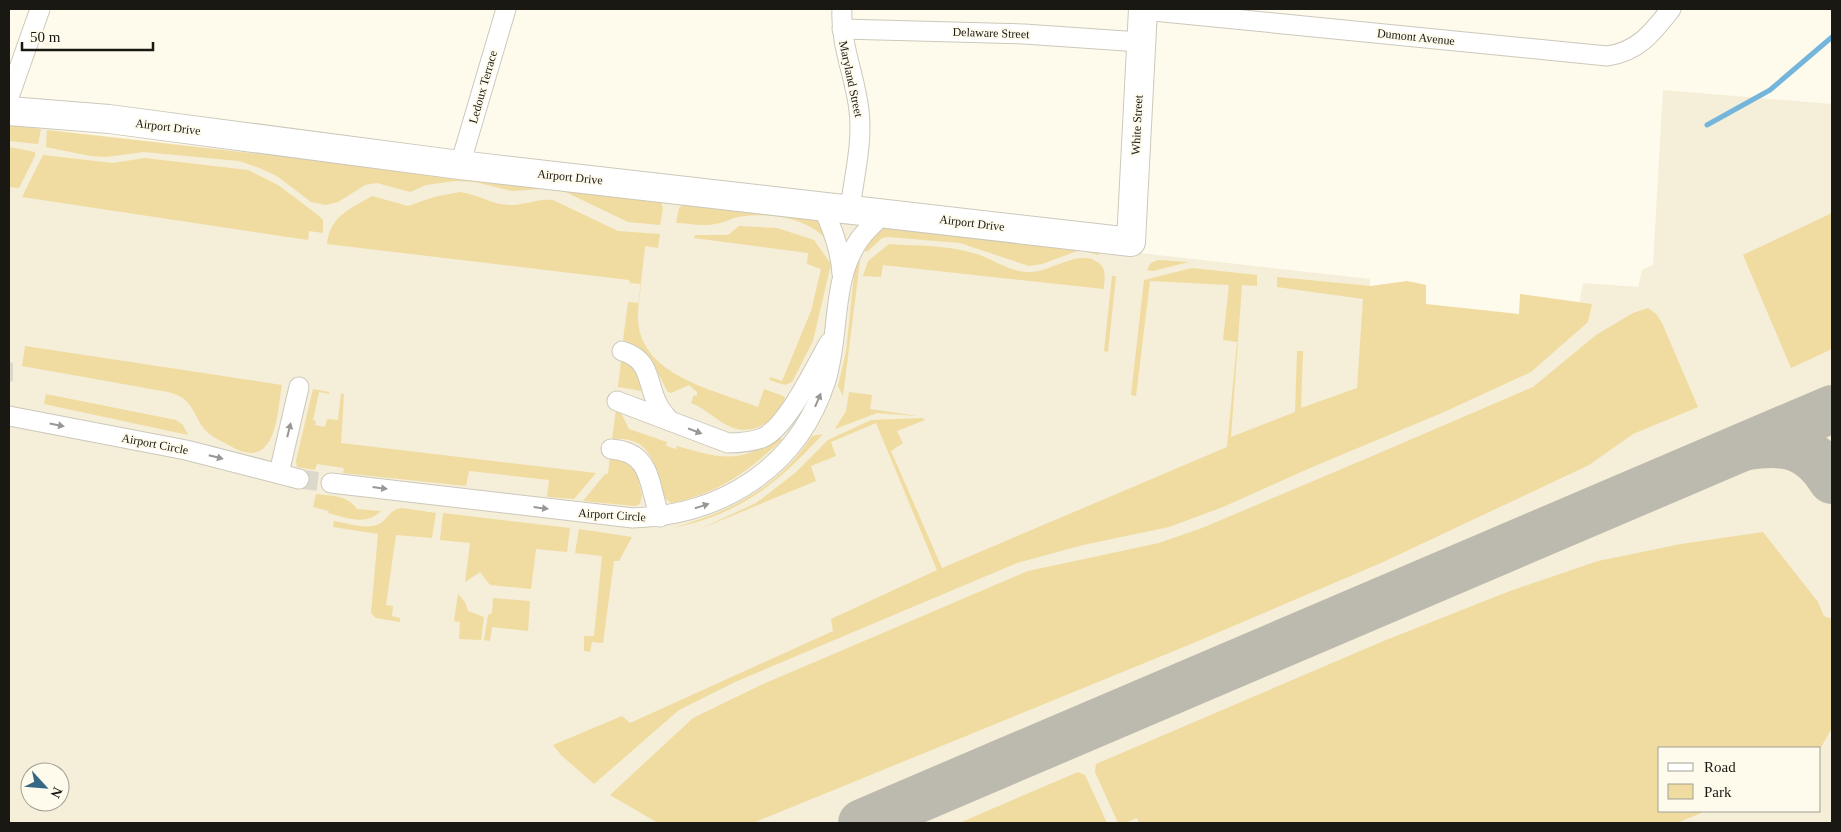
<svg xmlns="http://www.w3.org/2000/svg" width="1841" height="832" font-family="Georgia,serif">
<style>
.built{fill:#f5eed8;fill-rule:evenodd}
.green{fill:#f0dca0}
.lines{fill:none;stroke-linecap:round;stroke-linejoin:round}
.stream{stroke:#74b5db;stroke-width:5}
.taxiway{stroke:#bcbaae;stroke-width:48}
.minor-tunnel{stroke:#dcd8cb;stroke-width:19;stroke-dasharray:19 9;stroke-linecap:butt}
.minor-casing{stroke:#ccc8bb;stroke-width:21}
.secondary-casing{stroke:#ccc8bb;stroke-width:30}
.minor{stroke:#fff;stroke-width:19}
.secondary{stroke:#fff;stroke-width:28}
.oneway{fill:#989795}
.labels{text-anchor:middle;stroke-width:4;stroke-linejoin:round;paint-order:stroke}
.street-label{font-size:12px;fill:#191813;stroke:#fefaec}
</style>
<rect width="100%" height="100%" fill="#fefaec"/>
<path class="built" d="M 1663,90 L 1832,104 L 1832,823 L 9,823 L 9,125 L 1370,279 L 1369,307 L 1424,315 L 1577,316 L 1583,283 L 1638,287 L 1642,270 L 1653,265 ZM 1660,748 L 1820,748 L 1820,811 L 1660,811 ZM 30,772 L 60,772 L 60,802 L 30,802 Z"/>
<g class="green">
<polygon points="9,125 41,129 38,144 9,141"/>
<polygon points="47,130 557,188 661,202 663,208 660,225 628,222 557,188 512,191 475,182 455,181 426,185 410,192 377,183 365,185 338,202 326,205 311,202 277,176 257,167 239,161 144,152 105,157 90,156 46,147"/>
<polygon points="9,147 35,152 35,156 19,188 9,187"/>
<polygon points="43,155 113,163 145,158 248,170 278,185 318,215 323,220 323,233 309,231 308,240 22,197"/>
<path d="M 460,192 C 478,194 492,205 510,205 C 525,205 539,198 553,200 L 618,231 L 660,234 L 658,248 L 645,246 C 643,270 638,296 638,319 C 640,376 715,390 758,407 L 764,389 L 783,396 L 785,398 C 777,419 755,437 731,427 C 716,421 707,409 691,403 L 694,395 L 697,396 L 697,392 L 689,385 L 671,393 L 668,392 C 657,372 647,347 623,340 L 628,302 L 639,303 L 641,284 L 630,283 L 629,280 L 327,244 C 330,216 350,209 372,196 L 408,206 L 434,197 Z"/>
<path d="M 683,204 L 815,219 L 821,224 L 828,241 C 807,217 768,212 738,217 C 730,219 723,223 715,224 C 703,227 688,223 676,223 L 679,208 Z"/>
<polygon points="1832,213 1832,349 1791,368 1743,255"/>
<polygon points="890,225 1100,252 1098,255 1080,250 1042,264 1029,266 960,243 888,237 882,238 867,252 861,249 881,228"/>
<polygon points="739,226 777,228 814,240 831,264 813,341 792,382 785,385 769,380 770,377 782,381 811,311 821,269 807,264 808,253 694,238 695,235 728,235"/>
<path d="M 889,244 C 917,246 947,245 973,253 C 992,258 1010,273 1031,272 C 1052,272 1080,247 1100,264 C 1107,270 1104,281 1104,289 L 883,265 L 881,277 L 863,276 L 868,261 Z"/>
<polygon points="856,256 860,261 843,396 838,386 846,352"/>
<polygon points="1158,260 1189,262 1153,271 1147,270 1151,263"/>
<polygon points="1192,268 1257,275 1257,286 1242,285 1231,437 1295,412 1297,351 1303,351 1301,408 1357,388 1363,299 1277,287 1277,277 1371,286 1407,281 1426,285 1426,304 1519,314 1520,294 1592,304 1588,322 1531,372 1444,412 1310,468 1223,507 1169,527 1083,545 1017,563 735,682 679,710 594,784 562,756 553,745 622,716 630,723 833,631 831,619 937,570 876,423 831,442 836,456 811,466 816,481 700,529 756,503 795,473 828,440 871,420 922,418 925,420 897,431 903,443 891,451 942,568 1227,447 1237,342 1223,340 1229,285 1150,281 1136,396 1131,395 1144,280"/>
<polygon points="1112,276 1116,276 1108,352 1104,351"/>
<polygon points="1648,308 1656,314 1662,323 1698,407 1633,434 1589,465 1381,563 1191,644 753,823 658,823 610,795 693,718 761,685 1028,571 1159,543 1202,528 1370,457 1533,387 1596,335 1633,313"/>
<path d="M 25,346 L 282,385 C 277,412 277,470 234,448 C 225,443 214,438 207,432 C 191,415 196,399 168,392 L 22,366 Z"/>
<polygon points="621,361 636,368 645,389 642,391 618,387"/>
<polygon points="313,389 329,392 329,394 319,392 313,420 316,421 315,425 325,427 327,419 338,420 341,393 344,394 341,443 596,473 574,499 547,497 549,480 469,471 466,486 343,473 344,468 317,464 315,470 297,467 296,461"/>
<polygon points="849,392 872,395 870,409 918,416 877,413 835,429 846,411"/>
<polygon points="46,394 176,420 183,425 188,435 44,404"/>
<path d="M 616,410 L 621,413 L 629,429 L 667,442 L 666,446 L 676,449 L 677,446 C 722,459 739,464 780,437 L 782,440 C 747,472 719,493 671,503 L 662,496 C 655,465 652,436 612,439 Z"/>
<path d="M 823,434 C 776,485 742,513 673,528 C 731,511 778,488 812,436 Z"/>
<polygon points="610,457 618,458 635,467 642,495 640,504 635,506 583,501 605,474 608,474"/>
<path d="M 316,494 C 332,496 347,495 357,509 L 381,511 C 366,526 347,518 328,513 L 329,511 L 313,507 Z"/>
<path d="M 402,508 L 436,513 L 432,538 L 396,535 L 386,605 L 393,606 L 392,616 L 400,618 L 400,622 L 376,618 L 371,613 L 378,534 L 333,527 L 334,521 C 347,523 367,530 379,524 C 390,518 388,510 402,508 Z"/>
<polygon points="443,513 570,528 567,552 536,549 531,589 490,585 480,572 465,582 470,543 440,540"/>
<polygon points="579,529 632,537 619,561 614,561 603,643 592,642 590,652 584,651 584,636 594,636 602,556 575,553"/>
<polygon points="1763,532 1818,602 1824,616 1832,619 1832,728 1820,749 1660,748 1660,811 1706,811 1677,823 1139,823 1137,818 1125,823 1118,823 1095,772 1096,764 1386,640 1510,591 1598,561 1681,544"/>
<polygon points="458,594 465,602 468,611 484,617 481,640 459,639 460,622 454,621"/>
<polygon points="493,598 530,601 528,631 492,627 490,641 484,640 488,615 492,613"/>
<polygon points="1078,772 1085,775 1107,823 959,823"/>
</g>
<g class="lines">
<polyline class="stream" points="1707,125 1770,90 1832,37"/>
<g class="taxiway">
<path d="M 1747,446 C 1785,440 1811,445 1832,480"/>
<polyline points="862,823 1832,409"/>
</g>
<g class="minor-tunnel">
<polyline points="9,372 13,372"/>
<polyline points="299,479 331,483"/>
</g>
<defs>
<g id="minor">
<path d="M 842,9 C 840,45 855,75 859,110 C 863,143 854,176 850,209"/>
<path d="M 1143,10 L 1607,56 C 1638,52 1653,32 1671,9"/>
<polyline points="842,29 1024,34 1140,42"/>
<polyline points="9,97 40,9"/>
<polyline points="460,165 506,9"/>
<path d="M 822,206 C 832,227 841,250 842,274"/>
<path d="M 622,351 C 652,360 646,382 658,405 C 661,411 666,416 670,421"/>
<path d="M 617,401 L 728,443 C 739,443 751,442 762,438 C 787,428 815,367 829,343"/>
<polyline points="9,416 186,450 299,479"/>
<path d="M 611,449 C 653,452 648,485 660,517"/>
<polyline points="279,473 299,387"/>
<path d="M 331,483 L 633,518 C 722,515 798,468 826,380 C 840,335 831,280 859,240 C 866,230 876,221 885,213"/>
</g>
<polyline id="secondary" points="9,111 109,119 460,165 1131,242 1143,9"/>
</defs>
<use href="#minor" class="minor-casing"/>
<use href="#secondary" class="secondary-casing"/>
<use href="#minor" class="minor"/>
<use href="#secondary" class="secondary"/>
</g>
<defs><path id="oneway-solid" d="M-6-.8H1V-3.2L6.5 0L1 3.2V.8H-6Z" transform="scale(1.25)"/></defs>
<g class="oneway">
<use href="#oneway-solid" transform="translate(818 400) rotate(-67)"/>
<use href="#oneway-solid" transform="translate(57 425) rotate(11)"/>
<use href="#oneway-solid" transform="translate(289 430) rotate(-76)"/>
<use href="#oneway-solid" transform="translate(695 431) rotate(21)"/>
<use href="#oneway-solid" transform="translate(216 457) rotate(14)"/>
<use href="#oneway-solid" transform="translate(380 488) rotate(7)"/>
<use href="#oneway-solid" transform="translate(702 506) rotate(-18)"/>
<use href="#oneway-solid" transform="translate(541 508) rotate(7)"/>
</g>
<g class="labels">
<g class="street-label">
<text transform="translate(991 33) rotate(2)" y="4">Delaware Street</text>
<text transform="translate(1416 37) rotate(6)" y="4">Dumont Avenue</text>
<text transform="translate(851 79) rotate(78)" y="4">Maryland Street</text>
<text transform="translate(483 87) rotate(-74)" y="4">Ledoux Terrace</text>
<text transform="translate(1137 125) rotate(-87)" y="4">White Street</text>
<text transform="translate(168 127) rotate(7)" y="4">Airport Drive</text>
<text transform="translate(570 177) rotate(6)" y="4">Airport Drive</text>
<text transform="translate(972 223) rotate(7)" y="4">Airport Drive</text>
<text transform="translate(155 444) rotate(11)" y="4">Airport Circle</text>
<text transform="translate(612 515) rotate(4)" y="4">Airport Circle</text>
</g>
</g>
<rect width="1841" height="832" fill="none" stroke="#191813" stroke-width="20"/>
<rect x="1658" y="747" width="162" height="65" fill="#fefaec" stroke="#a2a095"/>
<rect x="1668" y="763" width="25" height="8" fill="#ffffff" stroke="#a2a095"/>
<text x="1704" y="772" font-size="15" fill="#191813">Road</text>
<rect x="1668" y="784" width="25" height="15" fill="#f0dca0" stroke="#a2a095"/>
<text x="1704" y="797" font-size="15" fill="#191813">Park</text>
<g transform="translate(45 787) rotate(116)"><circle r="24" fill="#fefaec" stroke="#a2a095"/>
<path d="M0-4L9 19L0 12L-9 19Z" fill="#356885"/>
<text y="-8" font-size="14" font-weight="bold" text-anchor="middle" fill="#191813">N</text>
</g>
<path d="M22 42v8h131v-8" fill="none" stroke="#191813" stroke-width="2.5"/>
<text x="30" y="42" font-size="15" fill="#191813" stroke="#fefaec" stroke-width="4" paint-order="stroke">50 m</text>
</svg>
